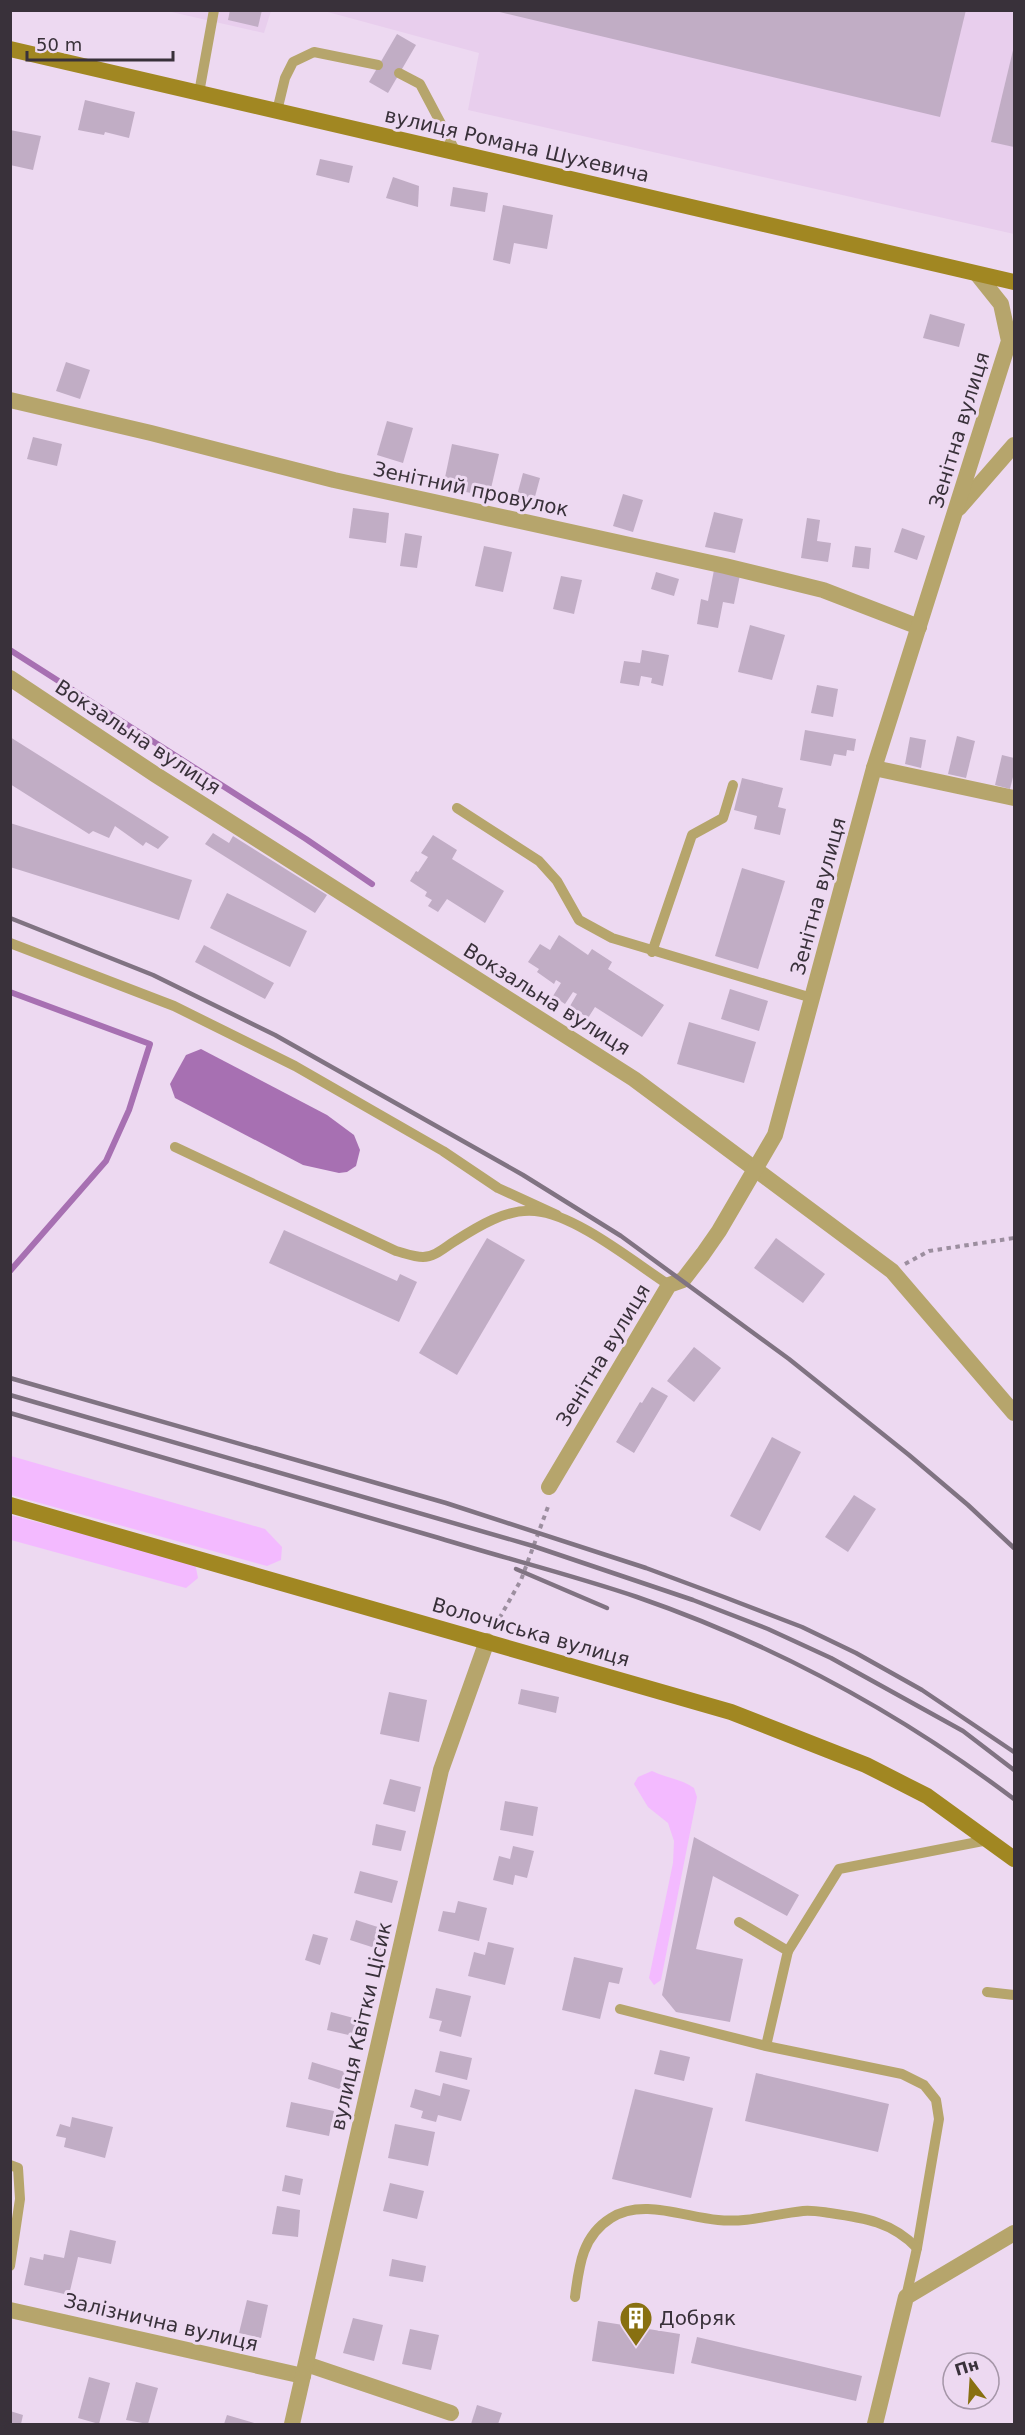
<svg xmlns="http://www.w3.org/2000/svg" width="1025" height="2435" font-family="'DejaVu Sans',sans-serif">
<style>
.built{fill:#e8ceed}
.green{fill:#f3baff}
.water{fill:#a770b2}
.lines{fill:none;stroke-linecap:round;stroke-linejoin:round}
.stream{stroke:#a770b2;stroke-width:6}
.building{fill:#c1adc5}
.path{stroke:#9c8e9f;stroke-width:4;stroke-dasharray:4.5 4.5;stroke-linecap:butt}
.service{stroke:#b6a56c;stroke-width:10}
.minor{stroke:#b6a56c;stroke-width:16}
.secondary{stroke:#a18722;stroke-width:16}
.rail{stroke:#807382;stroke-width:4.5}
.labels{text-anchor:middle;stroke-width:6;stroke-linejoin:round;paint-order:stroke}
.street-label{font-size:20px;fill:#39313a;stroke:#edd9f1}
.poi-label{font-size:20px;fill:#39313a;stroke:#edd9f1;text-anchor:start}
</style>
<rect width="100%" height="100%" fill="#edd9f1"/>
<g class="built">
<polygon points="167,11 271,11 264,33"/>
<polygon points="324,11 1014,11 1014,234 468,110 479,53"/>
</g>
<g class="green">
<polygon points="11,1456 265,1529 282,1547 281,1560 267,1566 11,1495"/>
<polygon points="10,1515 195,1563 198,1578 186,1588 11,1540"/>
<path d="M 652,1771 C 666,1778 682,1779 694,1788 L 697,1797 L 661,1980 L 654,1985 L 649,1978 L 673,1863 L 674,1841 L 668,1823 L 648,1807 L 634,1784 L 638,1777 Z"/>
</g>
<polygon class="water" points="201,1049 327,1115 354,1135 360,1150 356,1166 347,1172 339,1173 303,1165 175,1098 170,1084 186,1055"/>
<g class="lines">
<g class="stream">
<polyline points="10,650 306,839 372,884"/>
<polyline points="10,992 150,1044 129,1110 106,1161 10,1271"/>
</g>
</g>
<g class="building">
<polygon points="230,10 262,10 258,27 228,20"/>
<polygon points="491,10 966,10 940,117"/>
<polygon points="397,34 416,45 388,93 369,82"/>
<polygon points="1014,46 1014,147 991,142"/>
<polygon points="85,100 135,112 129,138 105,132 104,135 78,130"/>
<polygon points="10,130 41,136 33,170 10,165"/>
<polygon points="320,159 353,166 349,183 316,175"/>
<polygon points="393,177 419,186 418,207 386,198"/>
<polygon points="453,187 488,193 485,212 450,206"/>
<polygon points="503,205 553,215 547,249 514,243 510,264 493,260"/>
<polygon points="930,314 965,324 959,347 923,338"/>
<polygon points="66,362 90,370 80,399 56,391"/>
<polygon points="387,421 413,428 403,463 377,455"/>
<polygon points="33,437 62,444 57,466 27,459"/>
<polygon points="452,444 499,454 489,497 443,487"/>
<polygon points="523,473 540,478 533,504 516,499"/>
<polygon points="623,494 643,500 633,532 613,526"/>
<polygon points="353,508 389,513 386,543 349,538"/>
<polygon points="714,512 743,519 735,553 705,547"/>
<polygon points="807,518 820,520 817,541 831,543 828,562 801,558"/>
<polygon points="902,528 925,536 917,560 894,552"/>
<polygon points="405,533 422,536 417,568 400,566"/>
<polygon points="484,546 512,552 503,592 475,586"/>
<polygon points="855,546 871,548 869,569 852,567"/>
<polygon points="714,570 740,575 734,604 723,602 718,628 697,624 701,599 708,601"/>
<polygon points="656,572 679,579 674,596 651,589"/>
<polygon points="561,576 582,580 574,614 553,609"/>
<polygon points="750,625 785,635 772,680 738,672"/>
<polygon points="642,650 669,655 663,686 651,683 652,678 641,676 639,686 620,683 624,661 640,663"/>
<polygon points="817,685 838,689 833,717 811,713"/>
<polygon points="805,730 856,739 854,751 847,750 846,756 834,754 831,766 800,760"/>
<polygon points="957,736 975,741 966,778 948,774"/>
<polygon points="10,737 169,837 158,849 146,842 143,846 115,826 109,838 93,831 89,834 10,784"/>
<polygon points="910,737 926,740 921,768 905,764"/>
<polygon points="1002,755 1014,758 1014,773 1010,789 995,785"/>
<polygon points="742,778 783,788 778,807 786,809 780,835 754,829 757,816 734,810"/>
<polygon points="10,823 192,880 179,920 10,867"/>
<polygon points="213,833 229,843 233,836 327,895 315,913 205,844"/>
<polygon points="433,835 457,850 452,859 504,891 485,923 447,899 438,912 428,906 432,900 425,896 427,892 410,881 416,871 418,872 428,857 421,853"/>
<polygon points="742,868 785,881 758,969 715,956"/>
<polygon points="227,893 307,931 290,967 210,928"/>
<polygon points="559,935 588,955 592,949 612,962 608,969 664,1005 642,1037 595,1007 588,1018 570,1006 577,994 573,992 565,1004 553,996 561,983 556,980 554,984 537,972 539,969 528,962 540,944 550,950"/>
<polygon points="204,945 274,983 265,999 195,962"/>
<polygon points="730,989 768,1001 759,1031 721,1019"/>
<polygon points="689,1022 756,1042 744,1083 677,1064"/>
<polygon points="284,1230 397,1281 400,1274 417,1282 399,1322 269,1263"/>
<polygon points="487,1238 525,1260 457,1375 419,1353"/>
<polygon points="776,1238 825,1274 803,1303 754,1268"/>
<polygon points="694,1347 721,1368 694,1402 667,1381"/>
<polygon points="652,1387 668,1396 634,1453 616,1442 640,1402 642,1403"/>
<polygon points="772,1437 801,1452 760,1531 730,1516"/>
<polygon points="854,1495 876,1509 848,1552 825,1537"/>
<polygon points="521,1689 559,1697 556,1713 518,1704"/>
<polygon points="389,1692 427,1700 419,1742 380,1734"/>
<polygon points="390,1779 421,1787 415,1812 383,1804"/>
<polygon points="505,1801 538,1807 533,1836 500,1830"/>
<polygon points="376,1824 406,1831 401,1851 372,1845"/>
<polygon points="694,1837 799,1895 787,1916 713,1876 696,1949 743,1959 730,2022 676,2012 662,1995"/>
<polygon points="513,1846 534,1851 527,1878 515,1875 513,1885 493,1880 499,1856 510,1859"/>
<polygon points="360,1871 398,1881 392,1903 354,1893"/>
<polygon points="458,1901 487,1908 479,1941 438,1931 443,1911 455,1913"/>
<polygon points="356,1920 387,1930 381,1950 350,1940"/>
<polygon points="313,1934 328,1938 320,1965 305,1960"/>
<polygon points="488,1942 514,1948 505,1985 468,1976 474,1952 485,1955"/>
<polygon points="574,1957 623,1968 619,1984 609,1982 600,2019 562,2010"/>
<polygon points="436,1988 471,1996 461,2037 439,2031 442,2021 429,2018"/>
<polygon points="331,2012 361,2020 357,2037 327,2030"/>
<polygon points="660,2050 690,2057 684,2081 654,2074"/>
<polygon points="440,2051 472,2058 467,2080 435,2072"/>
<polygon points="312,2062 345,2072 342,2090 308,2079"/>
<polygon points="756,2073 889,2104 878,2152 745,2121"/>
<polygon points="443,2083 470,2090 461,2121 438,2115 436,2122 421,2118 423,2111 410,2107 415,2089 440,2096"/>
<polygon points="635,2089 713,2108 691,2198 612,2179"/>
<polygon points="291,2102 334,2111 329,2136 286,2127"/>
<polygon points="72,2117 113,2127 105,2158 64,2147 66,2138 56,2136 60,2124 70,2127"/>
<polygon points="395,2124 435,2132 428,2166 388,2158"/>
<polygon points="285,2175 303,2179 300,2195 282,2191"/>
<polygon points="390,2183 424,2191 417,2219 383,2211"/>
<polygon points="277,2206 300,2210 298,2237 272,2234"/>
<polygon points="70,2230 116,2241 111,2264 78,2257 69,2295 24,2285 30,2257 43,2260 44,2254 64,2258"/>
<polygon points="392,2259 426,2266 423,2282 389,2276"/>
<polygon points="247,2300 268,2305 261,2338 239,2333"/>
<polygon points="353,2318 383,2325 374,2361 343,2353"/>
<polygon points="598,2321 680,2334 674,2374 592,2361"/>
<polygon points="410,2329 439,2335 431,2370 402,2364"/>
<polygon points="697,2337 862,2376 856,2401 691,2363"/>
<polygon points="89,2377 110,2383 99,2424 78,2418"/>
<polygon points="136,2382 158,2388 148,2424 126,2420"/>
<polygon points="477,2405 502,2413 498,2424 471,2424"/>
<polygon points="10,2411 23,2415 21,2424 10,2424"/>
<polygon points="227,2415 258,2424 224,2424"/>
</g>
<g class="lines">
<g class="path">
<polyline points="905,1264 929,1251 1014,1238"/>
<polyline points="495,1626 521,1580 549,1504"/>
</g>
<g class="service">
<polyline points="399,73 420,84 456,152"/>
<polyline points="199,93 214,10"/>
<polyline points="277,111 285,78 293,62 314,52 378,65"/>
<polyline points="457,808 539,861 557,881 579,920 612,938 812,998"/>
<polyline points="10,943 174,1006 295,1066 443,1151 498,1188 557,1215"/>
<polyline points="652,952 692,835 723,818 733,785"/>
<path d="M 175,1147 L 396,1251 C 404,1253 414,1257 423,1257 C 435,1257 445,1247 455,1241 C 477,1227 507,1208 535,1211 C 575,1214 635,1263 669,1285"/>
<polyline points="739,1922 788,1951 766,2046"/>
<polyline points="788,1951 839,1869 988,1840"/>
<polyline points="987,1992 1014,1995"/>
<polyline points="620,2009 766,2046 902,2074 924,2085 936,2100 939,2119 917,2248 906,2297"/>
<polyline points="10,2165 18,2168 20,2199 10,2266"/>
<path d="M 575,2297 C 579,2266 582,2236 611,2218 C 642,2198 684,2217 718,2220 C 748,2223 774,2214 803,2211 C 812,2210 822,2212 830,2213 C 865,2218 892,2222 917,2248"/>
</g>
<g class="minor">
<polyline points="10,400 151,433 334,480 725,566 823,590 919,627"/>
<polyline points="959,508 1014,445"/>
<polyline points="10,678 156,775 634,1079 892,1271 1014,1413"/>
<polyline points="874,768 1014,798"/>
<polyline points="549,1487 669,1285 683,1280 703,1254 719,1231 775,1135 874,768 1009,341 1001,304 977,274"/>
<polyline points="10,2310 303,2376"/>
<polyline points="306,2364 451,2413"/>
<polyline points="292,2424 441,1770 487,1641"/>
<polyline points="875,2424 906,2297 1014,2233"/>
</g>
<g class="secondary">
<polyline points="10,49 1014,282"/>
<polyline points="10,1505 731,1712 866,1765 927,1796 1014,1859"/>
</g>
<g class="rail">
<polyline points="10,918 153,975 275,1035 523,1175 621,1236 789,1359 909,1455 968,1505 1014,1548"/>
<polyline points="10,1378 446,1503 646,1568 724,1597 802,1627 856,1653 922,1690 1014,1752"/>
<polyline points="10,1395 533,1546 693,1600 768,1629 831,1658 963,1731 1014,1770"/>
<path d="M 10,1413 C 153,1454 296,1495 439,1538 C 504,1558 572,1575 637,1597 C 773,1644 900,1713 1014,1799"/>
<polyline points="516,1569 607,1608"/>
</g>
</g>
<defs>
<symbol id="building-pin" viewBox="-11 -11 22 30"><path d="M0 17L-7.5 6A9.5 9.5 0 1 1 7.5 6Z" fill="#887011" stroke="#edd9f1"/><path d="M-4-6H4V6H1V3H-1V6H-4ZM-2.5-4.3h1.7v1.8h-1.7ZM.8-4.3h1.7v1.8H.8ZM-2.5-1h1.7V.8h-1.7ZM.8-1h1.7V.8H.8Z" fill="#fff"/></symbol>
</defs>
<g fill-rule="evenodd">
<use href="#building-pin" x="617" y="2299" width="38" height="52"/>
</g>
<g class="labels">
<g class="street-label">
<text transform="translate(517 145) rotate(13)" y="7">вулиця Романа Шухевича</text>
<text transform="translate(959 430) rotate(-73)" y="7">Зенітна вулиця</text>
<text transform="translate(471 489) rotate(12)" y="7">Зенітний провулок</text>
<text transform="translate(138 737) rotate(33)" y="7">Вокзальна вулиця</text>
<text transform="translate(818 896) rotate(-75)" y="7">Зенітна вулиця</text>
<text transform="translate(547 999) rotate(32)" y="7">Вокзальна вулиця</text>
<text transform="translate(603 1355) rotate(-59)" y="7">Зенітна вулиця</text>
<text transform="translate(531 1632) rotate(16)" y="7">Волочиська вулиця</text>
<text transform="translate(361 2026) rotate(-77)" y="7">вулиця Квітки Цісик</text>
<text transform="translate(161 2322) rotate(13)" y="7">Залізнична вулиця</text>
</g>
<g class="poi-label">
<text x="659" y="2325">Добряк</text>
</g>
</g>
<rect width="1025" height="2435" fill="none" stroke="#39313a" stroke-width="24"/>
<g transform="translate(971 2381) rotate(343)"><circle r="28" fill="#edd9f1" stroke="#a596a8" stroke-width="1.5"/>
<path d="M0-4.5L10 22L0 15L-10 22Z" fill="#887011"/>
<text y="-9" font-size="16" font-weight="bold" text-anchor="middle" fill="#39313a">Пн</text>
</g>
<path d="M27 51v9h146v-9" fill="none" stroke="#39313a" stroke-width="3"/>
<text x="36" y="51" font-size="18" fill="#39313a" stroke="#edd9f1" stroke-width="4.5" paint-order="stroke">50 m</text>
</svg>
